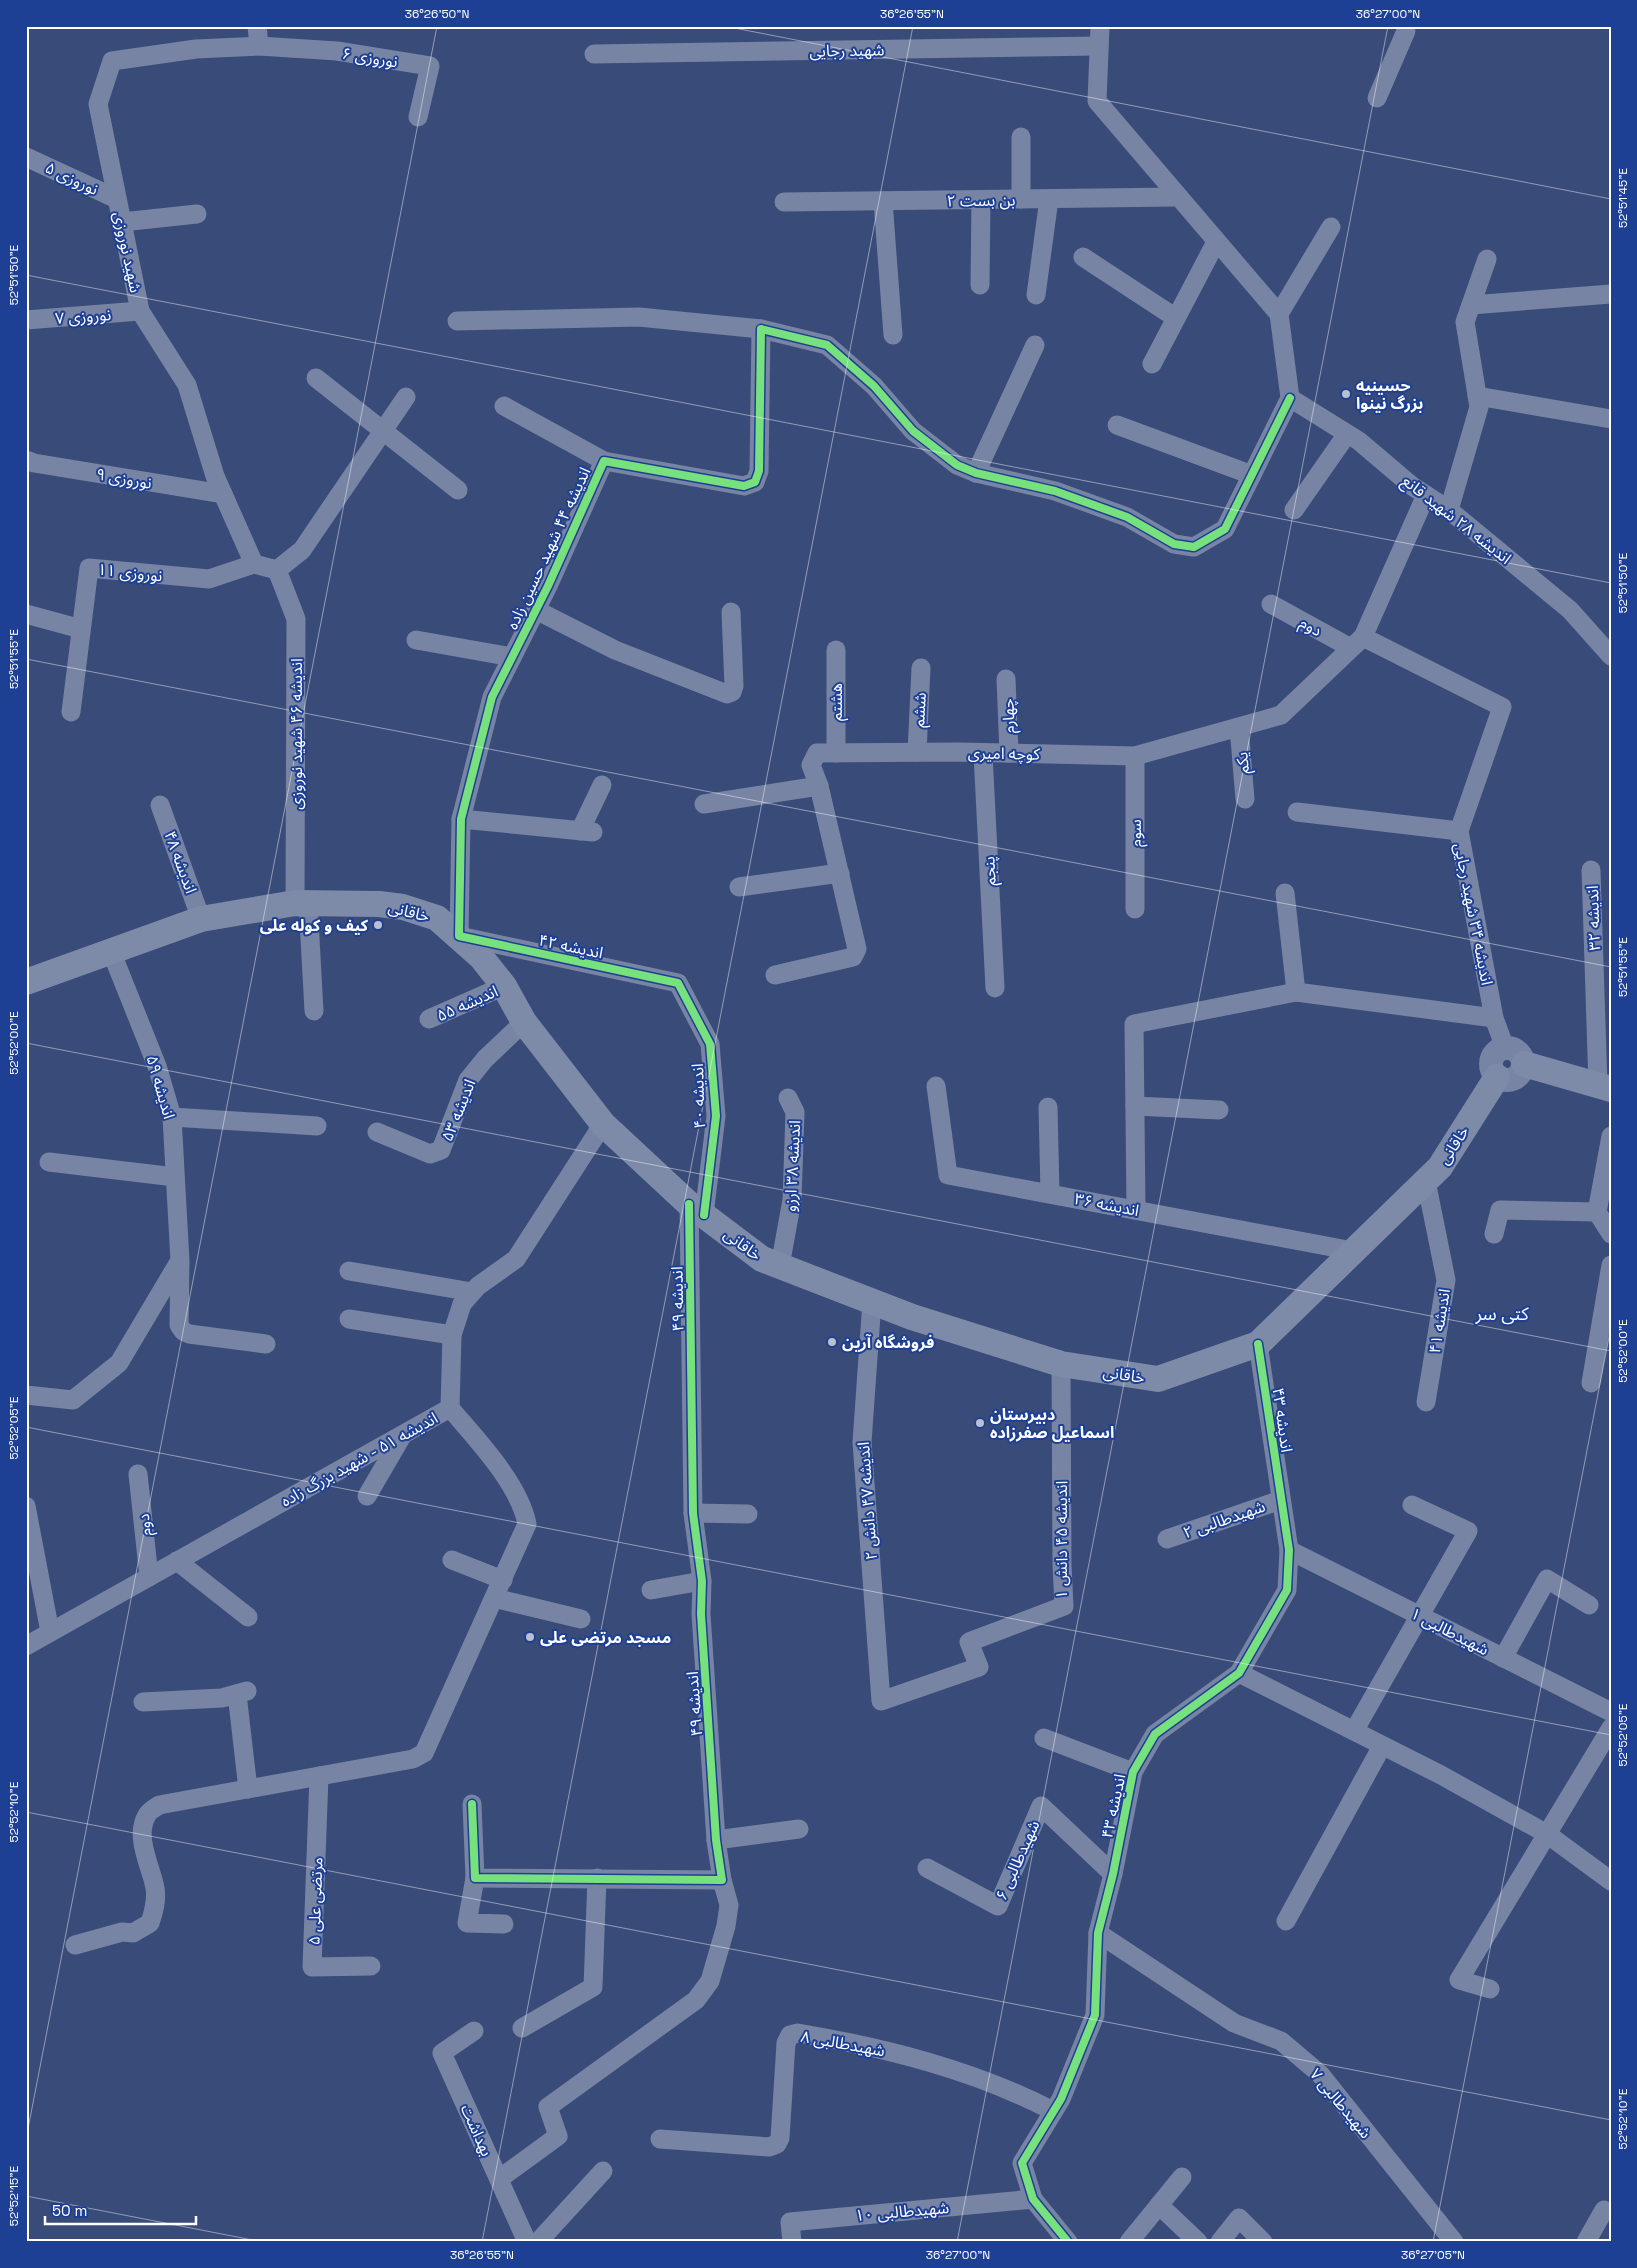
<svg xmlns="http://www.w3.org/2000/svg" width="1637" height="2268" font-family="'Space Grotesk','Noto Sans Arabic',sans-serif">
<style>
.lines{fill:none;stroke-linecap:round;stroke-linejoin:round}
.minor{stroke:#7784a4;stroke-width:19}
.tertiary{stroke:#7784a4;stroke-width:24}
.secondary{stroke:#7d8aa8;stroke-width:26}
.cycleway-casing{stroke:#1e4094;stroke-width:11}
.cycleway{stroke:#77e17e;stroke-width:8}
.ticks{fill:none;stroke:#fff;stroke-width:1;stroke-opacity:0.45}
.poi-dot{fill:#bac0d0;stroke:#1e4094;stroke-width:2}
.labels{text-anchor:middle;stroke-width:4;stroke-linejoin:round;paint-order:stroke}
.street-label{font-size:16px;fill:#fff;stroke:#1e4094}
.poi-label{font-size:16px;font-weight:bold;fill:#fff;stroke:#1e4094;text-anchor:start}
.neighbourhood-label{font-size:18px;fill:#fff;stroke:#1e4094}
.neatline{fill:none;stroke:#fff;stroke-width:2}
.ticks-label{font-size:12px;text-anchor:middle;fill:#fff}
</style>
<rect width="100%" height="100%" fill="#394b79"/>
<g class="lines">
<g class="minor">
<polyline points="257,26 259,46 196,49 112,61 98,104 140,311 187,385 215,476 254,564 277,570"/>
<polyline points="1100,26 1097,101 1279,314 1290,398"/>
<polyline points="259,46 337,51 430,66 418,117"/>
<polyline points="594,54 1099,46"/>
<polyline points="1377,98 1406,31"/>
<polyline points="1021,137 1021,199"/>
<polyline points="26,157 117,199"/>
<polyline points="883,201 893,335"/>
<polyline points="784,202 1177,197"/>
<polyline points="122,222 197,214"/>
<polyline points="1083,257 1176,318"/>
<polyline points="980,285 981,200"/>
<polyline points="1036,295 1049,199"/>
<polyline points="1471,305 1611,294"/>
<polyline points="1279,314 1331,227"/>
<polyline points="26,320 140,311"/>
<polyline points="457,321 639,317 761,329"/>
<polyline points="1152,364 1216,242"/>
<polyline points="316,378 458,490"/>
<polyline points="1477,396 1611,419"/>
<polyline points="1290,398 1359,441 1412,486 1449,510 1570,610 1611,656"/>
<polyline points="504,406 604,461"/>
<polyline points="1117,425 1252,475"/>
<polyline points="26,460 34,463 223,494"/>
<polyline points="976,473 1035,345"/>
<polyline points="1426,495 1363,637 1502,707 1459,831 1494,1018 1505,1048"/>
<polyline points="1294,510 1347,434"/>
<polyline points="1449,510 1479,407 1465,322 1487,259"/>
<polyline points="277,570 296,619 295,903"/>
<polyline points="277,570 302,550 406,397"/>
<polyline points="1271,604 1351,648"/>
<polyline points="536,610 615,650 727,694 732,692 734,686 731,612"/>
<polyline points="26,614 81,629"/>
<polyline points="416,640 512,657"/>
<polyline points="836,650 836,753"/>
<polyline points="1006,679 1009,753"/>
<polyline points="71,712 89,568 209,579 254,564"/>
<polyline points="1239,727 1245,799"/>
<polyline points="917,752 921,668"/>
<polyline points="983,754 995,988"/>
<polyline points="704,804 819,786"/>
<polyline points="160,805 201,919"/>
<polyline points="1297,812 1459,831"/>
<polyline points="461,819 593,832"/>
<polyline points="580,831 602,785"/>
<polyline points="1591,870 1598,1086"/>
<polyline points="739,887 840,873"/>
<polyline points="1285,893 1296,992"/>
<polyline points="308,902 314,1011"/>
<polyline points="1135,909 1135,756"/>
<polyline points="111,951 157,1066 172,1117 180,1261 179,1325 183,1331 189,1334 266,1344"/>
<polyline points="775,975 853,957 857,949 819,786 811,765 817,753 959,752 1135,756 1281,715 1363,637"/>
<polyline points="429,1019 504,986"/>
<polyline points="936,1086 948,1175 1353,1251"/>
<polyline points="1135,1106 1219,1110"/>
<polyline points="1048,1107 1050,1193"/>
<polyline points="172,1117 317,1126"/>
<polyline points="377,1132 430,1154 441,1150 468,1080 485,1059 524,1022"/>
<polyline points="1611,1136 1597,1212 1611,1234"/>
<polyline points="49,1162 175,1177"/>
<polyline points="1426,1181 1446,1280 1426,1402"/>
<polyline points="1136,1209 1134,1024 1296,992 1494,1018"/>
<polyline points="704,1215 716,1116 710,1044 678,983 459,936 461,819 492,697 548,586 604,461 744,486 755,482 759,471 761,329 827,345 874,386 913,431 957,465 976,473 1055,491 1127,517 1174,544 1194,547 1225,529 1290,398"/>
<polyline points="1494,1234 1500,1210 1597,1212"/>
<polyline points="780,1266 792,1200 795,1112 788,1098"/>
<polyline points="349,1271 472,1292"/>
<polyline points="872,1301 862,1442 881,1701 979,1667 969,1642 1064,1606 1062,1565 1061,1364"/>
<polyline points="349,1319 452,1335"/>
<polyline points="1591,1383 1611,1265"/>
<polyline points="26,1395 73,1400 119,1363 179,1262"/>
<polyline points="138,1474 149,1577"/>
<polyline points="367,1496 402,1436"/>
<polyline points="26,1506 50,1632"/>
<polyline points="693,1513 748,1514"/>
<polyline points="1167,1539 1281,1500"/>
<polyline points="1289,1550 1611,1712"/>
<polyline points="452,1560 503,1580"/>
<polyline points="177,1561 248,1617"/>
<polyline points="651,1590 702,1581"/>
<polyline points="494,1598 581,1619"/>
<polyline points="26,1646 450,1408 452,1335 462,1304 478,1286 516,1259 603,1124"/>
<polyline points="1503,1658 1547,1579 1589,1605"/>
<polyline points="1239,1673 1441,1775 1547,1834 1611,1881"/>
<polyline points="237,1694 248,1789"/>
<polyline points="143,1702 222,1698 247,1691"/>
<polyline points="1354,1731 1468,1531 1412,1505"/>
<polyline points="1044,1738 1133,1772"/>
<polyline points="319,1776 312,1967 371,1966"/>
<polyline points="472,1804 475,1878 722,1880 716,1840 701,1614 702,1581 693,1513 689,1204"/>
<polyline points="716,1840 799,1829"/>
<polyline points="927,1868 998,1906 1041,1806 1113,1874"/>
<polyline points="475,1878 467,1923 504,1924"/>
<polyline points="1286,1921 1382,1746"/>
<polyline points="1098,1933 1234,2023 1281,2041 1320,2074 1454,2242"/>
<path d="M 75,1945 L 122,1932 L 133,1933 L 150,1923 C 154,1911 157,1900 155,1888 C 151,1866 134,1837 147,1815 C 149,1811 155,1808 159,1805 L 413,1759 L 424,1753 L 527,1524 C 519,1483 476,1439 450,1408"/>
<polyline points="1490,1989 1459,1980 1611,1728"/>
<polyline points="522,2028 593,1987 597,1878"/>
<polyline points="474,2031 442,2053 527,2242"/>
<path d="M 660,2139 L 769,2147 L 777,2144 L 780,2138 L 786,2043 L 790,2035 L 798,2033 C 886,2048 974,2070 1053,2111"/>
<polyline points="499,2179 558,2136 548,2107 696,2000 710,1981 726,1926 729,1905 722,1880"/>
<polyline points="1159,2205 1198,2242"/>
<polyline points="538,2242 603,2171"/>
<polyline points="792,2242 790,2222 1033,2199"/>
<polyline points="1068,2242 1033,2199 1022,2163 1061,2099 1095,2015 1098,1933 1113,1874 1133,1772 1155,1734 1239,1673 1287,1590 1289,1550 1258,1344"/>
<polyline points="1129,2242 1182,2177"/>
<polyline points="1220,2242 1239,2218 1263,2242"/>
<polyline points="1586,2242 1604,2210"/>
</g>
<circle class="tertiary" cx="1507" cy="1064" r="16"/>
<g class="secondary">
<polyline points="26,982 201,919 295,903 379,904 403,907 437,918 481,957 504,986 524,1022 603,1124 689,1204 762,1259 912,1317 1061,1364 1158,1379 1258,1344 1440,1167 1497,1077"/>
<polyline points="1524,1064 1611,1089"/>
</g>
<defs>
<g id="cycleway">
<polyline points="704,1215 716,1116 710,1044 678,983 459,936 461,819 492,697 548,586 604,461 744,486 755,482 759,471 761,329 827,345 874,386 913,431 957,465 976,473 1055,491 1127,517 1174,544 1194,547 1225,529 1290,398"/>
<polyline points="472,1804 475,1878 722,1880 716,1840 701,1614 702,1581 693,1513 689,1204"/>
<polyline points="1068,2242 1033,2199 1022,2163 1061,2099 1095,2015 1098,1933 1113,1874 1133,1772 1155,1734 1239,1673 1287,1590 1289,1550 1258,1344"/>
</g>
</defs>
<use href="#cycleway" class="cycleway-casing"/>
<use href="#cycleway" class="cycleway"/>
</g>
<path class="ticks" d="M 724,26 L 1611,199M 26,275 L 1611,583M 26,659 L 1611,967M 26,1043 L 1611,1351M 26,1427 L 1611,1735M 26,1812 L 1611,2120M 26,2139 L 437,26M 26,2196 L 263,2242M 482,2242 L 913,26M 957,2242 L 1388,26M 1433,2242 L 1611,1327"/>
<g class="poi-dot">
<circle cx="1346" cy="394" r="5"/>
<circle cx="378" cy="925" r="5"/>
<circle cx="832" cy="1342" r="5"/>
<circle cx="980" cy="1423" r="5"/>
<circle cx="530" cy="1637" r="5"/>
</g>
<g class="labels">
<g class="street-label">
<text transform="translate(847 50) rotate(-1)" y="6">شهید رجایی</text>
<text transform="translate(370 57) rotate(9)" y="6">نوروزی ۶</text>
<text transform="translate(72 178) rotate(25)" y="6">نوروزی ۵</text>
<text transform="translate(981 200) rotate(-1)" y="6">بن بست ۲</text>
<text transform="translate(128 252) rotate(78)" y="6">شهید نوروزی</text>
<text transform="translate(83 316) rotate(-4)" y="6">نوروزی ۷</text>
<text transform="translate(124 478) rotate(10)" y="6">نوروزی ۹</text>
<text transform="translate(1457 519) rotate(38)" y="6">اندیشه ۲۸ شهید قانع</text>
<text transform="translate(548 548) rotate(-65)" y="6">اندیشه ۴۴ شهید حسین زاده</text>
<text transform="translate(130 572) rotate(6)" y="6">نوروزی ۱۱</text>
<text transform="translate(1311 626) rotate(29)" y="6">دوم</text>
<text transform="translate(836 702) rotate(-90)" y="6">هشتم</text>
<text transform="translate(919 710) rotate(-87)" y="6">ششم</text>
<text transform="translate(1008 716) rotate(-92)" y="6">چهارم</text>
<text transform="translate(296 734) rotate(-90)" y="6">اندیشه ۴۶ شهید نوروزی</text>
<text transform="translate(1004 753) rotate(1)" y="6">کوچه امیری</text>
<text transform="translate(1242 763) rotate(-95)" y="6">یکم</text>
<text transform="translate(1135 833) rotate(-90)" y="6">سوم</text>
<text transform="translate(181 862) rotate(70)" y="6">اندیشه ۴۸</text>
<text transform="translate(989 871) rotate(-93)" y="6">پنجم</text>
<text transform="translate(409 911) rotate(14)" y="6">خاقانی</text>
<text transform="translate(1474 914) rotate(79)" y="6">اندیشه ۳۴ شهید رجایی</text>
<text transform="translate(1593 918) rotate(-92)" y="6">اندیشه ۳۲</text>
<text transform="translate(571 946) rotate(12)" y="6">اندیشه ۴۲</text>
<text transform="translate(467 1003) rotate(-24)" y="6">اندیشه ۵۵</text>
<text transform="translate(161 1087) rotate(74)" y="6">اندیشه ۵۹</text>
<text transform="translate(698 1096) rotate(-92)" y="6">اندیشه ۴۰</text>
<text transform="translate(458 1110) rotate(-68)" y="6">اندیشه ۵۳</text>
<text transform="translate(1453 1145) rotate(-57)" y="6">خاقانی</text>
<text transform="translate(792 1166) rotate(-87)" y="6">اندیشه ۳۸ ارزو</text>
<text transform="translate(1107 1204) rotate(11)" y="6">اندیشه ۳۶</text>
<text transform="translate(743 1244) rotate(36)" y="6">خاقانی</text>
<text transform="translate(677 1299) rotate(-91)" y="6">اندیشه ۴۹</text>
<text transform="translate(1439 1321) rotate(-81)" y="6">اندیشه ۴۱</text>
<text transform="translate(1124 1374) rotate(9)" y="6">خاقانی</text>
<text transform="translate(1283 1420) rotate(82)" y="6">اندیشه ۴۳</text>
<text transform="translate(359 1459) rotate(-29)" y="6">اندیشه ۵۱ - شهید بزرگ زاده</text>
<text transform="translate(867 1501) rotate(-94)" y="6">اندیشه ۴۷ دانش ۲</text>
<text transform="translate(1224 1519) rotate(-19)" y="6">شهیدطالبی ۲</text>
<text transform="translate(144 1525) rotate(-96)" y="6">دوم</text>
<text transform="translate(1061 1540) rotate(-90)" y="6">اندیشه ۴۵ دانش ۱</text>
<text transform="translate(1450 1631) rotate(27)" y="6">شهیدطالبی ۱</text>
<text transform="translate(694 1704) rotate(-94)" y="6">اندیشه ۴۹</text>
<text transform="translate(1113 1806) rotate(-78)" y="6">اندیشه ۴۳</text>
<text transform="translate(1017 1860) rotate(-66)" y="6">شهیدطالبی ۶</text>
<text transform="translate(315 1901) rotate(-88)" y="6">مرتضی علی ۵</text>
<text transform="translate(843 2043) rotate(10)" y="6">شهیدطالبی ۸</text>
<text transform="translate(1341 2103) rotate(50)" y="6">شهیدطالبی ۷</text>
<text transform="translate(477 2130) rotate(66)" y="6">بهداشت</text>
<text transform="translate(902 2211) rotate(-5)" y="6">شهیدطالبی ۱۰</text>
</g>
<g class="poi-label">
<text x="1356" y="391">حسینیه<tspan x="1356" dy="18">بزرگ نینوا</tspan></text>
<text x="368" y="931" text-anchor="end">کیف و کوله علی</text>
<text x="842" y="1348">فروشگاه آرین</text>
<text x="990" y="1420">دبیرستان<tspan x="990" dy="18">اسماعیل صفرزاده</tspan></text>
<text x="540" y="1643">مسجد مرتضی علی</text>
</g>
<g class="neighbourhood-label">
<text x="1502" y="1320">کتی سر</text>
</g>
</g>
<rect width="1637" height="2268" fill="none" stroke="#1e4094" stroke-width="55"/>
<path d="M45 2216v8h151v-8" fill="none" stroke="#ffffff" stroke-width="2.5"/>
<text x="52" y="2216" font-size="15" fill="#ffffff" stroke="#1e4094" stroke-width="4" paint-order="stroke">50 m</text>
<rect x="28" y="28" width="1582" height="2212" class="neatline"/>
<g class="ticks-label">
<text x="437" y="18">36°26'50"N</text>
<text x="912" y="18">36°26'55"N</text>
<text x="1388" y="18">36°27'00"N</text>
<text transform="translate(1623 198) rotate(-90)" y="4">52°51'45"E</text>
<text transform="translate(14 275) rotate(-90)" y="4">52°51'50"E</text>
<text transform="translate(1623 583) rotate(-90)" y="4">52°51'50"E</text>
<text transform="translate(14 659) rotate(-90)" y="4">52°51'55"E</text>
<text transform="translate(1623 967) rotate(-90)" y="4">52°51'55"E</text>
<text transform="translate(14 1043) rotate(-90)" y="4">52°52'00"E</text>
<text transform="translate(1623 1351) rotate(-90)" y="4">52°52'00"E</text>
<text transform="translate(14 1428) rotate(-90)" y="4">52°52'05"E</text>
<text transform="translate(1623 1735) rotate(-90)" y="4">52°52'05"E</text>
<text transform="translate(14 1812) rotate(-90)" y="4">52°52'10"E</text>
<text transform="translate(1623 2119) rotate(-90)" y="4">52°52'10"E</text>
<text transform="translate(14 2196) rotate(-90)" y="4">52°52'15"E</text>
<text x="482" y="2259">36°26'55"N</text>
<text x="958" y="2259">36°27'00"N</text>
<text x="1433" y="2259">36°27'05"N</text>
</g>
</svg>
